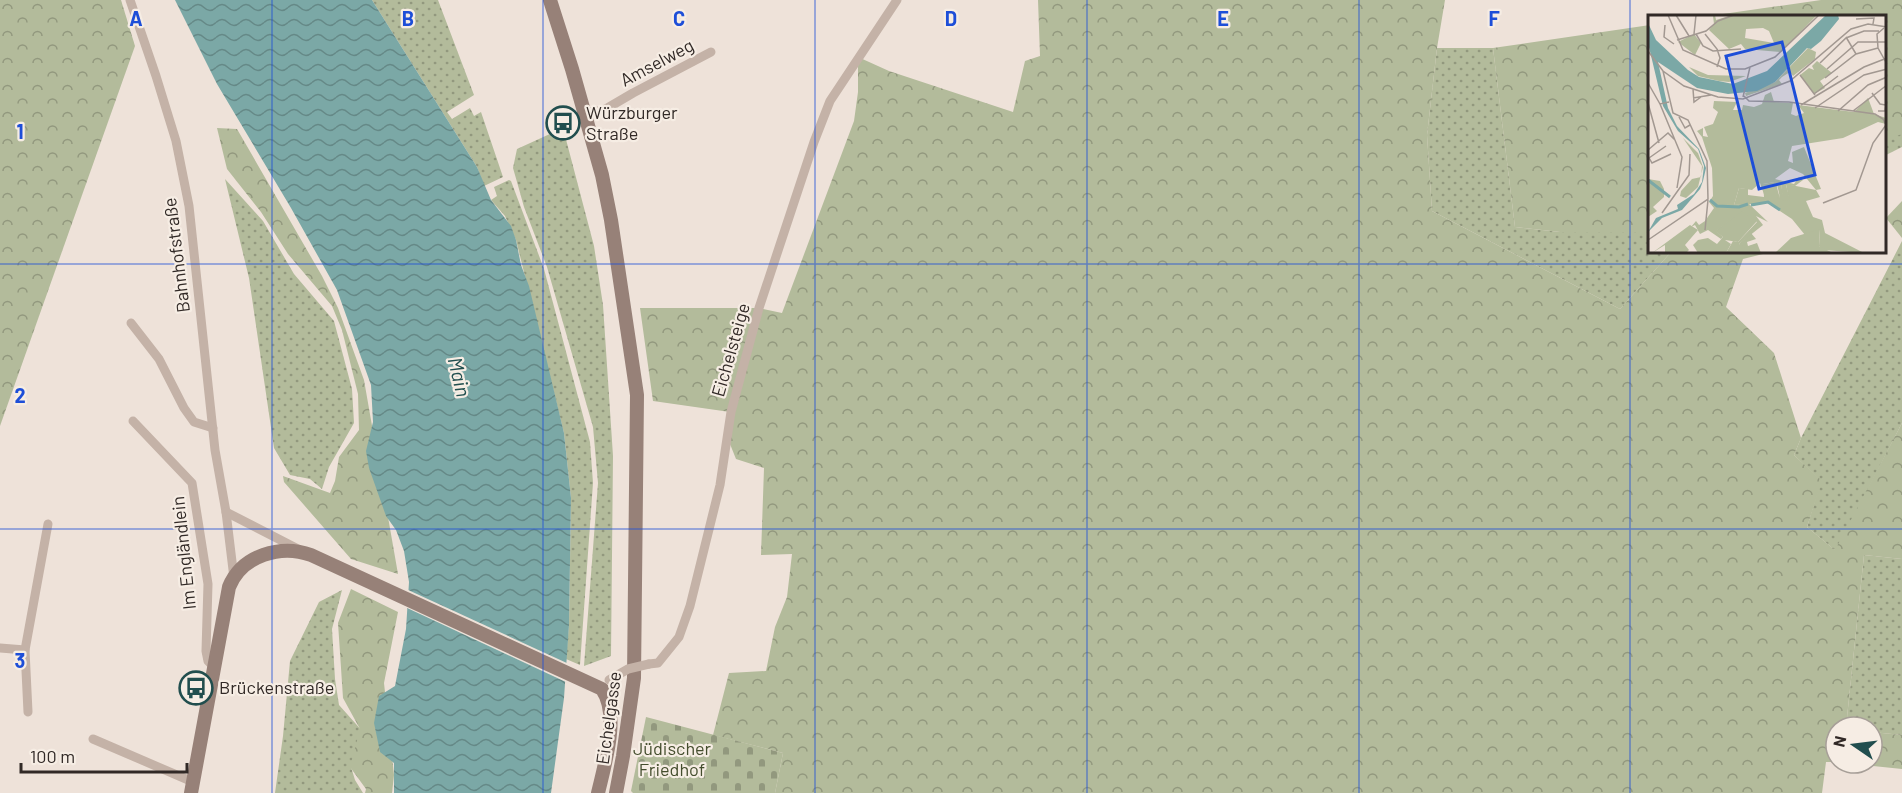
<svg xmlns="http://www.w3.org/2000/svg" width="1902" height="793" font-family="Barlow,sans-serif">
<style>
.grass{fill:url(#grass-dots)}
.forest{fill:url(#forest-crowns)}
.cemetery{fill:url(#cemetery-stones)}
.water{fill:url(#water-waves)}
.pier{fill:#eee2d9}
.lines{fill:none;stroke-linecap:round;stroke-linejoin:round}
.street{stroke:#c4b2a7;stroke-width:9}
.secondary{stroke:#978178;stroke-width:14}
.street-bridge{stroke:#c4b2a7;stroke-width:9}
.grid{fill:none;stroke:#1d4ed8;stroke-width:1.5;stroke-opacity:0.55}
.labels{text-anchor:middle;stroke-width:4.5;stroke-linejoin:round;paint-order:stroke}
.street-label{font-size:18px;fill:#312926;stroke:#f6ede4}
.poi-label{font-size:18px;fill:#312926;stroke:#f6ede4;text-anchor:start}
.park-label{font-size:18px;fill:#444d2d;stroke:#f6ede4}
.water-label{font-size:20px;font-style:italic;fill:#214e4e;stroke:#f6ede4}
.inset-river{fill:none;stroke:#7ba8a6;stroke-width:3}
.inset-road{fill:none;stroke:#a29891;stroke-width:1.5}
.view{fill:#1d4ed8;fill-opacity:0.15;stroke:#1d4ed8;stroke-width:3}
.inset-edge{fill:none;stroke:#312926;stroke-width:3}
.grid-label{font-size:20px;text-anchor:middle;font-weight:bold;fill:#1d4ed8;stroke:#f6ede4;stroke-width:4.5;stroke-linejoin:round;paint-order:stroke}
</style>
<defs>
<pattern id="grass-dots" width="8" height="8" patternUnits="userSpaceOnUse" patternTransform="scale(1.5)"><rect width="8" height="8" fill="#b3bb9b"/><path d="M2 2h.1M6 6h.1" fill="none" stroke="#92987e" stroke-width="1.8" stroke-linecap="round"/></pattern>
<pattern id="forest-crowns" width="20" height="18" patternUnits="userSpaceOnUse" patternTransform="scale(1.5)"><rect width="20" height="18" fill="#b3bb9b"/><path d="M2 6a3 3 0 1 1 6 0M12 15a3 3 0 1 1 6 0" fill="none" stroke="#92987e"/></pattern>
<pattern id="cemetery-stones" width="16" height="16" patternUnits="userSpaceOnUse" patternTransform="scale(1.5)"><rect width="16" height="16" fill="#b3bb9b"/><path d="M2 7V4a2 2 0 0 1 4 0v3zM10 15v-3a2 2 0 0 1 4 0v3z" fill="#92987e"/></pattern>
<pattern id="water-waves" width="16" height="10" patternUnits="userSpaceOnUse" patternTransform="scale(1.5)"><rect width="16" height="10" fill="#7ba8a6"/><path d="M0 5q4-4 8 0t8 0" fill="none" stroke="#658987"/></pattern>
</defs>
<rect width="100%" height="100%" fill="#eee2d9"/>
<g class="grass">
<polygon points="372,0 438,0 474,95 447,112 452,119 470,108 474,116 481,112 503,177 484,186 477,167"/>
<polygon points="1437,48 1493,48 1515,227 1560,232 1650,232 1650,252 1671,252 1620,309 1432,211 1427,135"/>
<polygon points="563,128 594,246 603,305 613,456 611,656 584,666 598,483 593,427 547,267 524,207 517,182 513,168 517,149"/>
<polygon points="1902,133 1902,147 1886,155 1886,139"/>
<polygon points="225,179 263,221 294,274 334,321 352,389 354,423 329,467 322,489 310,479 290,475 274,448 249,278"/>
<polygon points="509,180 511,181 544,269 590,442 593,483 580,665 566,659 569,625 571,498 564,433 516,240 505,216 491,200 497,196 494,187"/>
<polygon points="1902,241 1902,423 1836,551 1807,527 1821,481 1794,455 1801,438"/>
<polygon points="1864,555 1902,559 1902,735 1872,732 1872,727 1846,727"/>
<polygon points="342,590 332,629 335,679 339,705 364,733 351,767 355,780 363,793 275,793 283,736 290,661 319,602"/>
</g>
<g class="forest">
<polygon points="0,0 121,0 135,46 0,426"/>
<polygon points="1038,0 1445,0 1437,48 1427,135 1432,211 1620,309 1671,252 1771,252 1743,259 1726,307 1774,353 1801,438 1794,455 1822,481 1807,527 1835,550 1902,423 1902,559 1864,555 1846,727 1836,727 1836,762 1826,762 1822,793 775,793 783,753 713,735 729,673 766,671 775,627 787,597 792,554 761,555 764,468 736,459 726,434 730,412 653,401 640,308 759,308 782,313 854,121 858,92 858,57 889,71 1013,112 1025,61 1040,56"/>
<polygon points="1821,0 1902,0 1902,134 1886,140 1886,16 1709,16"/>
<polygon points="1650,25 1650,232 1560,232 1515,227 1493,48"/>
<polygon points="217,128 237,129 322,276 338,308 364,380 398,574 351,559 284,482 283,476 330,493 335,481 339,457 359,430 358,394 342,330 332,306 288,254 261,212 227,169"/>
<polygon points="1902,201 1902,238 1886,218"/>
<polygon points="351,589 398,612 384,683 394,775 392,793 365,793 366,789 350,767 360,729 343,698 338,623"/>
<polygon points="1872,732 1902,735 1902,769 1844,763 1872,763"/>
</g>
<polygon class="cemetery" points="646,717 783,753 775,793 633,793 631,791"/>
<polygon class="water" points="175,0 372,0 477,167 491,200 511,226 516,240 521,265 529,286 564,433 571,498 569,625 564,698 551,793 394,793 394,763 380,752 374,723 379,696 395,686 406,629 409,582 404,551 396,530 386,516 369,468 366,451 373,422 371,385 337,290 291,208 217,84"/>
<polygon class="pier" points="406,589 569,664 568,683 405,607"/>
<g class="lines">
<g class="street">
<polyline points="130,0 156,76 176,141 189,206 215,450 226,512 234,578"/>
<polyline points="584,113 604,110 633,93 711,52"/>
<polyline points="131,323 159,359 184,408 194,422 213,428"/>
<polyline points="133,421 192,483 208,584 206,651 208,661 214,667"/>
<polyline points="226,512 298,549"/>
<polyline points="0,648 25,650"/>
<polyline points="649,664 658,663 679,637 690,606 720,485 731,412 759,308 814,142 830,101 897,0"/>
<polyline points="28,712 25,650 48,524"/>
<polyline points="93,739 193,782"/>
</g>
<g class="secondary">
<polyline points="550,0 572,69 602,175 611,220 637,395 634,678 623,756 616,793"/>
<path d="M 191,793 L 229,587 C 242,555 281,544 311,555 L 602,689 C 620,715 605,763 598,793"/>
</g>
<polyline class="street-bridge" points="609,680 628,669 649,664"/>
</g>
<path class="grid" d="M 272,0 L 272,793M 543,0 L 543,793M 815,0 L 815,793M 1087,0 L 1087,793M 1359,0 L 1359,793M 1630,0 L 1630,793M 0,264 L 1902,264M 0,529 L 1902,529"/>
<defs>
<symbol id="bus-ring" viewBox="-11 -11 22 22"><circle r="9.5" fill="#f6ede4" stroke="#214e4e" stroke-width="1.5"/><path d="M-5-6H5V4H4V6H2V4H-2V6H-4V4H-5ZM-3.5-4V0h7V-4ZM-3.5 1.2v1.5H-2V1.2ZM2 1.2v1.5H3.5V1.2Z" fill="#214e4e"/></symbol>
</defs>
<g fill-rule="evenodd">
<use href="#bus-ring" x="544" y="104" width="38" height="38"/>
<use href="#bus-ring" x="177" y="669" width="38" height="38"/>
</g>
<g class="labels">
<g class="street-label">
<text transform="translate(657 63) rotate(-28)" y="6">Amselweg</text>
<text transform="translate(177 255) rotate(-97)" y="6">Bahnhofstraße</text>
<text transform="translate(731 350) rotate(-74)" y="6">Eichelsteige</text>
<text transform="translate(184 553) rotate(-96)" y="6">Im Engländlein</text>
<text transform="translate(609 718) rotate(-82)" y="6">Eichelgasse</text>
</g>
<g class="poi-label">
<text x="586" y="119">Würzburger<tspan x="586" dy="21">Straße</tspan></text>
<text x="219" y="694">Brückenstraße</text>
</g>
<g class="park-label">
<text x="672" y="755">Jüdischer<tspan x="672" dy="21">Friedhof</tspan></text>
</g>
<g class="water-label">
<text transform="translate(459 377) rotate(76)" y="7">Main</text>
</g>
</g>
<g transform="translate(1648 15)">
<rect width="238" height="238" fill="#eee2d9"/>
<path d="M 160,33 L 168,37 L 167,44 L 145,61 L 142,57 L 134,62 L 131,65 L 134,69 L 98,81 L 97,78 L 127,67 ZM 41,52 L 60,60 L 98,61 L 81,67 L 71,66 L 50,61 ZM 35,123 L 50,138 L 55,152 L 50,172 L 38,183 L 32,181 L 33,176 L 44,164 L 53,162 L 54,151 ZM 127,167 L 132,183 L 129,169 L 133,169 L 136,185 L 141,185 L 138,169 L 168,175 L 172,182 L 158,186 L 165,202 L 174,205 L 177,218 L 216,238 L 175,235 L 171,231 L 172,215 L 157,220 L 144,204 L 120,188 L 86,190 L 91,173 L 100,174 L 100,180 L 116,182 L 115,169 ZM 94,195 L 109,206 L 90,227 L 77,225 L 83,229 L 78,238 L 50,238 L 45,230 L 50,225 L 60,223 L 69,229 L 75,222 L 67,216 ZM 42,210 L 50,215 L 37,230 L 41,235 L 38,238 L 17,238 L 17,230 L 4,238 ZM 103,218 L 108,224 L 99,227 L 100,231 L 109,228 L 113,238 L 97,237 L 91,229 Z" fill="#b3bb9b"/>
<path d="M 67,0 L 68,5 L 84,0 L 169,0 L 133,37 L 97,34 L 93,29 L 81,34 L 61,15 L 66,9 L 65,1 L 60,1 ZM 115,13 L 121,16 L 126,28 L 97,23 L 98,14 ZM 46,19 L 53,28 L 47,40 L 30,27 ZM 169,46 L 184,58 L 172,66 L 177,73 L 166,79 L 152,60 L 161,53 L 166,55 L 164,51 ZM 123,77 L 126,87 L 145,88 L 143,99 L 148,101 L 156,98 L 150,90 L 206,97 L 220,83 L 226,99 L 238,103 L 238,109 L 230,107 L 195,123 L 144,131 L 140,146 L 145,148 L 144,137 L 156,132 L 173,174 L 168,175 L 155,159 L 142,153 L 127,164 L 146,169 L 151,162 L 155,165 L 147,171 L 138,170 L 142,185 L 135,186 L 133,169 L 129,170 L 130,184 L 127,167 L 115,169 L 117,182 L 112,168 L 104,175 L 91,173 L 86,190 L 100,188 L 120,207 L 108,201 L 115,210 L 91,229 L 106,238 L 78,238 L 85,226 L 90,227 L 109,207 L 94,196 L 68,216 L 75,222 L 73,224 L 60,215 L 52,219 L 47,210 L 43,212 L 48,206 L 51,210 L 57,206 L 66,193 L 61,187 L 65,181 L 64,153 L 54,122 L 49,116 L 55,113 L 55,121 L 60,122 L 56,112 L 65,109 L 70,97 L 65,93 L 66,86 L 89,87 L 85,95 L 94,95 L 95,90 L 106,92 L 114,89 L 117,80 ZM 0,164 L 12,166 L 16,174 L 16,182 L 5,192 L 9,196 L 0,202 ZM 172,214 L 171,231 L 185,238 L 127,238 L 143,223 Z" fill="#b3bb9b" fill-rule="evenodd"/>
<path d="M 178,0 L 190,0 L 191,4 L 173,26 L 163,34 L 159,33 L 127,67 L 109,76 L 80,79 L 49,73 L 10,47 L 20,93 L 29,111 L 51,134 L 58,153 L 55,166 L 52,174 L 34,195 L 14,203 L 0,217 L 8,203 L 30,194 L 29,190 L 46,179 L 54,167 L 56,151 L 50,134 L 30,116 L 15,91 L 0,28 L 0,8 L 8,25 L 40,55 L 51,62 L 85,69 L 119,56 Z" fill="#7ba8a6"/>
<path class="inset-river" d="M 0,165 L 22,182M 62,185 L 69,191 L 91,192 L 100,189M 103,190 L 120,187 L 132,195"/>
<path class="inset-road" d="M 20,0 L 35,35 L 78,54 L 97,54 L 127,42 L 171,0M 28,0 L 41,21M 208,4 L 226,3 L 225,9M 17,10 L 16,22 L 26,29M 236,13 L 229,19 L 230,33 L 239,49M 46,19 L 48,0M 48,19 L 55,31 L 65,36 L 93,34M 57,19 L 69,34 L 72,43 L 69,52M 198,22 L 208,39M 29,25 L 58,16 L 70,6 L 86,0M 0,36 L 15,56 L 36,71 L 70,82 L 95,84 L 142,66 L 203,14 L 220,9 L 239,12M 172,48 L 198,23 L 216,16 L 231,16M 179,54 L 210,27 L 239,27M 152,60 L 167,80M 177,63 L 208,39 L 230,33M 0,68 L 12,89 L 21,87M 45,74 L 46,87 L 53,82M 224,78 L 232,89 L 238,90 L 237,96 L 230,96M 166,79 L 190,61M 96,81 L 101,86 L 141,87 L 227,99 L 235,104 L 238,110 L 225,128 L 208,175 L 175,188M 95,82 L 102,52M 45,83 L 63,80M 0,88 L 11,128M 12,89 L 34,142 L 29,173M 153,90 L 216,52 L 239,43M 167,93 L 216,60 L 239,54M 190,96 L 220,70 L 239,62M 205,96 L 239,70M 31,102 L 37,113 L 42,110M 0,135 L 20,118 L 27,125M 0,141 L 4,148 L 23,139M 1,143 L 18,131M 14,198 L 41,160 L 42,139M 57,215 L 60,185M 0,225 L 60,184 L 59,146 L 40,105 L 25,98 L 15,56"/>
<path class="view" d="M 134,27 L 167,160 L 111,174 L 78,41 Z"/>
<rect width="238" height="238" class="inset-edge"/>
</g>
<g class="grid-label">
<text x="136" y="26">A</text>
<text x="408" y="26">B</text>
<text x="679" y="26">C</text>
<text x="951" y="26">D</text>
<text x="1223" y="26">E</text>
<text x="1494" y="26">F</text>
<text x="20" y="139">1</text>
<text x="20" y="403">2</text>
<text x="20" y="668">3</text>
</g>
<g transform="translate(1854 745) rotate(284)"><circle r="28" fill="#f6ede4" stroke="#a79f98" stroke-width="1.5"/>
<path d="M0-4.5L10 22L0 15L-10 22Z" fill="#214e4e"/>
<text y="-9" font-size="16" font-weight="bold" text-anchor="middle" fill="#312926">N</text>
</g>
<path d="M21 763v9h166v-9" fill="none" stroke="#312926" stroke-width="3"/>
<text x="30" y="763" font-size="18" fill="#312926" stroke="#f6ede4" stroke-width="4.5" paint-order="stroke">100 m</text>
</svg>
